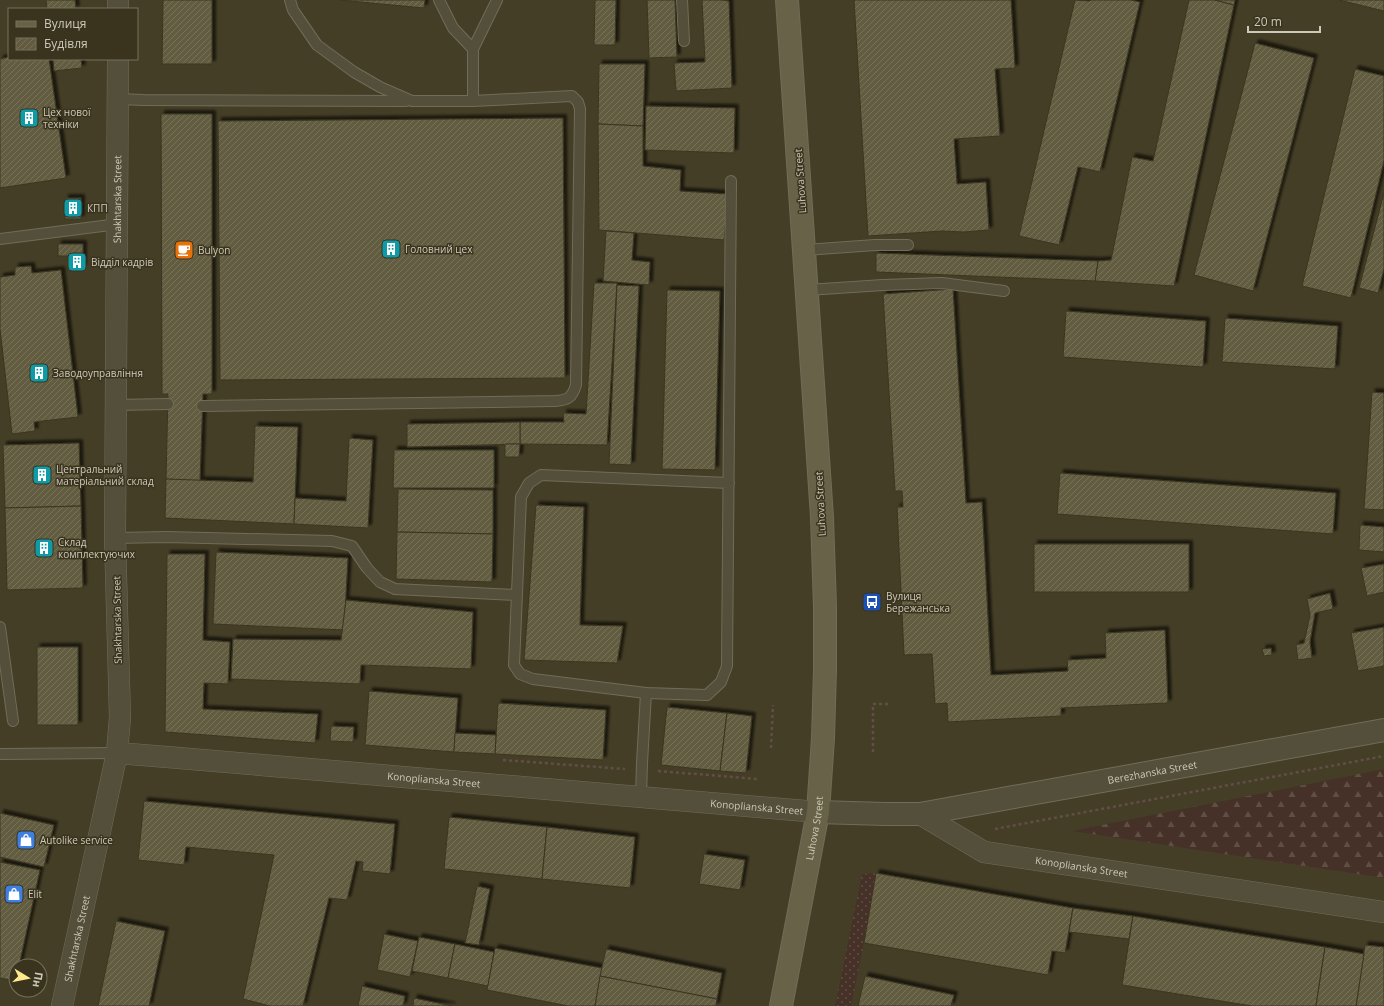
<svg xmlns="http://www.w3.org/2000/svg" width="1384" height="1006" font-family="'Open Sans',sans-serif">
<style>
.grass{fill:url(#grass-dots)}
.forest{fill:url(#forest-firs)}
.building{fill:url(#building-hatch);stroke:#3b3621;filter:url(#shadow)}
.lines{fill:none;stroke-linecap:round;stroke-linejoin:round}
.service-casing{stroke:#716c59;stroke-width:12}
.minor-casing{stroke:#716c59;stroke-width:22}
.tertiary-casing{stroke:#716c59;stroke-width:24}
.secondary-casing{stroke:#716c59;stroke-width:24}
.path{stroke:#614e46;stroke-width:2.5;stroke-dasharray:3 3;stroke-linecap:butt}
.service{stroke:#544f3a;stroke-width:10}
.minor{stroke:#544f3a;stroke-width:21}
.tertiary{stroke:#544f3a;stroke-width:22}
.secondary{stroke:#676248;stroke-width:22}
.labels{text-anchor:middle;stroke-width:3;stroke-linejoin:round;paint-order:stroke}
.poi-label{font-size:10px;fill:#cdc9b8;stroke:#3a341f;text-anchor:start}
.street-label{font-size:10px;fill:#cdc9b8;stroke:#3a341f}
</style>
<defs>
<pattern id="grass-dots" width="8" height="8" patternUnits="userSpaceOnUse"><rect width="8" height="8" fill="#463128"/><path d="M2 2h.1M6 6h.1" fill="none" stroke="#604e45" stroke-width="1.8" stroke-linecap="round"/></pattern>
<pattern id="forest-firs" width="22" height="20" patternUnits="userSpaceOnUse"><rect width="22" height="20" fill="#463128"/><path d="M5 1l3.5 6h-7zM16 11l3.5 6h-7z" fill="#604e45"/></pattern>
<pattern id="building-hatch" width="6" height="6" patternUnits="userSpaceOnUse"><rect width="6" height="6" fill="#625b40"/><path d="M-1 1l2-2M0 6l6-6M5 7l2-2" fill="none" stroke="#77715a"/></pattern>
<filter id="shadow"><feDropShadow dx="3.5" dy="-3.5" stdDeviation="1" flood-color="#0009"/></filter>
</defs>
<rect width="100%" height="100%" fill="#453e26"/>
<polygon class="grass" points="876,873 864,943 851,1006 835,1006 862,874"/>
<polygon class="forest" points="1384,769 1384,878 1072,831"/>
<g class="building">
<polygon points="46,0 75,0 76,9 47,9"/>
<polygon points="163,0 212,0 212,64 162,64"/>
<polygon points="339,0 425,0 424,8"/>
<polygon points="595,0 616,0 615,45 594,45"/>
<polygon points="647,0 675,0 677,57 649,58"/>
<polygon points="702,0 722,0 729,1 732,88 676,91 674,63 705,62"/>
<polygon points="854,0 1011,0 1015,68 995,69 1000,136 954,139 957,184 986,182 989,230 964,232 942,231 868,236"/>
<polygon points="1075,0 1090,1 1091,0 1131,0 1140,2 1100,172 1078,167 1059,245 1019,236"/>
<polygon points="1189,0 1215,0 1234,5 1174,286 1095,281 1098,261 1111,260 1132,157 1153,161"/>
<polygon points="1215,0 1235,0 1234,5"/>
<polygon points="1339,0 1384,0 1384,11"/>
<polygon points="1255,43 1314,58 1253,291 1194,275"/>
<polygon points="9,57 9,59 49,59 66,178 0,188 0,59"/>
<polygon points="53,59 81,59 82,68 54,71"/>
<polygon points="599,64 645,64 643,126 598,124"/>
<polygon points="1355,69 1384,76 1384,161 1351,298 1302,286"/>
<polygon points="646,106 735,108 734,153 645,150"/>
<polygon points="161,114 212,114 212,394 203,394 200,481 166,479 168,394 162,394"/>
<polygon points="563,118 565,378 220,380 218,121"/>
<polygon points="598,124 643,126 643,166 681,170 680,191 728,194 724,240 599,230"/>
<polygon points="1384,193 1384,269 1378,293 1359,288"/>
<rect x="65" y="198" width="16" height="21"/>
<polygon points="606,231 634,233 632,260 650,262 649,285 603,281"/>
<polygon points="58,244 83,244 83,268 71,269 71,256 58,256"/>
<polygon points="876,253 1098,261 1095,281 876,272"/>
<polygon points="31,266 32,273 61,270 78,417 34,422 35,431 12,434 0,329 0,277 15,275 15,267"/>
<polygon points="594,283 617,283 607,445 520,444 520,422 564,422 563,413 586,414"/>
<polygon points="617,285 639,286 631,465 609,464"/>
<polygon points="953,289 966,503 982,502 991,675 1068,671 1067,660 1106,658 1105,633 1165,630 1168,703 1061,708 1061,716 948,722 947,703 935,704 932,654 904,655 897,507 903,507 902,491 895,491 883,294"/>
<polygon points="667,290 720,291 715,470 662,469"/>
<polygon points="1066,311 1206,321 1203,367 1063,357"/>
<polygon points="1225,318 1338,326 1335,369 1222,362"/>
<polygon points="1372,392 1384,393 1384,510 1364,509"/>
<polygon points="520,422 520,444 407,447 407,424"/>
<polygon points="255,426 298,427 294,524 165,518 166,479 253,482"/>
<polygon points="349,438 373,440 368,528 294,524 295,498 346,501"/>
<polygon points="79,443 81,506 5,508 3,445"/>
<polygon points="505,444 520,444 519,457 505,457"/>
<polygon points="394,450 494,450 494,488 393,488"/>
<polygon points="1060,473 1336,493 1333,534 1057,514"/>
<polygon points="398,489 493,490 493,534 397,532"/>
<polygon points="536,505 584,507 580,625 623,626 617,663 524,660"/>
<polygon points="81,506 83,588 7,590 5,508"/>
<polygon points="1360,525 1384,527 1384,552 1359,550"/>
<polygon points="397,532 493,534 492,582 396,579"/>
<rect x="1034" y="544" width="155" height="48"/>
<polygon points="216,552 348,558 344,630 213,624"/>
<polygon points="167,554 205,554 203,640 230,642 228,684 204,683 203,709 318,714 315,743 165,732"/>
<polygon points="1384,564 1384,592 1367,596 1361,568"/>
<polygon points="1330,593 1333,609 1315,613 1310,642 1312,658 1298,660 1296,645 1304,643 1310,615 1307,599"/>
<polygon points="346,600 473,612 471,669 361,665 360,684 231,679 233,639 341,640"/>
<polygon points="1384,627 1384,666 1358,671 1351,633"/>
<rect x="37" y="647" width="41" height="78"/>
<polygon points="1271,648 1272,655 1264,656 1262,649"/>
<polygon points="369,691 458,698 454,752 365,745"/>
<polygon points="498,703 606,710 603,760 495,754"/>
<polygon points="667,707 727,713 720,771 661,765"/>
<polygon points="727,713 752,716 746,773 720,771"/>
<polygon points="331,726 354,727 353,742 330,741"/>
<polygon points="455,733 496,735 495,754 454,752"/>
<polygon points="144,801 395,824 390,874 362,871 363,862 356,861 347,900 329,898 303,1006 270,1006 243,999 274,855 186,847 184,865 138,860"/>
<polygon points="0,813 54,825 44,867 0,857"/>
<polygon points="449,817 547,827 542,879 444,869"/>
<polygon points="547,827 635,837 630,888 542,879"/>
<polygon points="704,854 745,860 740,890 699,884"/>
<polygon points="0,862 40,870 19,966 16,966 16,981 0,978"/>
<polygon points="876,873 1073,908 1065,953 1052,951 1048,975 864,943"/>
<polygon points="477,886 490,889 479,945 465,943"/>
<polygon points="1073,908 1133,916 1129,939 1069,932"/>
<polygon points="1133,916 1325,947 1316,1006 1252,1006 1122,985"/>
<polygon points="116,921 165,931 149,1006 98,1006"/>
<polygon points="384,934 418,941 410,977 377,970"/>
<polygon points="419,937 455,944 448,978 412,971"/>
<polygon points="455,944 494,952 488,986 448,978"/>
<polygon points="1365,945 1384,947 1384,1006 1356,1006"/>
<polygon points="1325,947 1364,954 1356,1006 1316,1006"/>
<polygon points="495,948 602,968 595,1006 568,1006 487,990"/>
<polygon points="606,949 722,973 717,999 600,976"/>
<polygon points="600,976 717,999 716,1006 595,1006"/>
<polygon points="865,976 954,995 951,1006 858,1006"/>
<polygon points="362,986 405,996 403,1006 358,1006"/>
<polygon points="414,998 452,1006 413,1006"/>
</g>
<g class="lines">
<defs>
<g id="service">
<polyline points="439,0 453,28 473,49 473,101"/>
<polyline points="682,0 684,41"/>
<polyline points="473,49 497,0"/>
<polyline points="118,99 144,100 406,101"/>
<polyline points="0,239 118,224"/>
<polyline points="805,250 875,245 908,245"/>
<polyline points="807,290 883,285 942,283 1004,291"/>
<polyline points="115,405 168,404"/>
<path d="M 202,406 L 555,401 C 568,400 572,398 576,385 L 580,109 L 578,102 L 572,96 L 473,101 L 412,101 L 380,87 L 354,72 L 317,45 L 293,10 L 290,0"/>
<polyline points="729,483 541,475 529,483 521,497 514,665 520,674 533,679 646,693 707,695 721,682 727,666 731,181"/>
<polyline points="115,538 166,537 332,541 352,546 367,568 380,582 395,589 516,595"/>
<polyline points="0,627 13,721"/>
<polyline points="0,754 117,753"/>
<polyline points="641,796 642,763 646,693"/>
</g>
<g id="minor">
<polyline points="118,0 118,9"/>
<path id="s1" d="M 117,753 L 167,757 L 818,812"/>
<path id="s2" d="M 920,814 L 984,852 L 1384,912"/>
<path id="s3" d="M 62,1006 L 117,753 L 120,717 L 115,538 L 118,59"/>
</g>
<g id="tertiary">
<path id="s4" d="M 818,812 L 885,814 L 920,814 L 1384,730"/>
</g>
<g id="secondary">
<path id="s5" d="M 781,1006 L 818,812 L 823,738 L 825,670 L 825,607 L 822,517 L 787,0"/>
</g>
</defs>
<use href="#service" class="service-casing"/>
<use href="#minor" class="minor-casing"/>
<use href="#tertiary" class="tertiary-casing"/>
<use href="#secondary" class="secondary-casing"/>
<g class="path">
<polyline points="771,748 773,705"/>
<polyline points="873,752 873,704 888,704"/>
<polyline points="503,760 625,769"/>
<polyline points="658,771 758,779"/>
<polyline points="995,829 1384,756"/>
</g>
<use href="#service" class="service"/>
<use href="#minor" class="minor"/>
<use href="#tertiary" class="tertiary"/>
<use href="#secondary" class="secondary"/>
</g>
<defs>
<symbol id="building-square" viewBox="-11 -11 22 22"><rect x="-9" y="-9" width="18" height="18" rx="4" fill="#0f9aa8" stroke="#3a341f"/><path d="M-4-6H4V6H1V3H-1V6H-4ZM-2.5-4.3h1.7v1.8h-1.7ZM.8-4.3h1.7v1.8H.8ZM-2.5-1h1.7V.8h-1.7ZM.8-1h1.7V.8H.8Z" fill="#fff"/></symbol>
<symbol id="cafe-square" viewBox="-11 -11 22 22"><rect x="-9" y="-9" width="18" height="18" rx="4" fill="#e8710a" stroke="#3a341f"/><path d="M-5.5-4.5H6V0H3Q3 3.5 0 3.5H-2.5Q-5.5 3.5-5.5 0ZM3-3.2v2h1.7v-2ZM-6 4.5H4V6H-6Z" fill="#fff"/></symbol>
<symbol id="bus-square" viewBox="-11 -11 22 22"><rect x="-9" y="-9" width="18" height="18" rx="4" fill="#1a4fb4" stroke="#3a341f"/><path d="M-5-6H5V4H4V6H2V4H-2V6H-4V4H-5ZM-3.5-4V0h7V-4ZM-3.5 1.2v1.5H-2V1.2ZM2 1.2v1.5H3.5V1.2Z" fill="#fff"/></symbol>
<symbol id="shop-square" viewBox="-11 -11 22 22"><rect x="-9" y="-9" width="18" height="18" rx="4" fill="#3f7fe0" stroke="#3a341f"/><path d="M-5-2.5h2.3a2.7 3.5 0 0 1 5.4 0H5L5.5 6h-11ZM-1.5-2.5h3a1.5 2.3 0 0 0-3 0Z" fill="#fff"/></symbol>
</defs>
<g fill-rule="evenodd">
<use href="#building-square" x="18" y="107" width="22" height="22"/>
<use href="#building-square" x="62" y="197" width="22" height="22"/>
<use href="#building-square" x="380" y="238" width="22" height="22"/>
<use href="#cafe-square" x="173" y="239" width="22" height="22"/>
<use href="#building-square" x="66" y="251" width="22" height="22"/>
<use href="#building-square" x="28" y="362" width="22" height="22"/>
<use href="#building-square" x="31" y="464" width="22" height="22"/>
<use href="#building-square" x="33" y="537" width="22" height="22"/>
<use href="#bus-square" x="861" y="591" width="22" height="22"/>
<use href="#shop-square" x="15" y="829" width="22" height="22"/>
<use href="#shop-square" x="3" y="883" width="22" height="22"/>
</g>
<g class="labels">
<g class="poi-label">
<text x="43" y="116">Цех нової<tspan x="43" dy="12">техніки</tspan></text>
<text x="87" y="212">КПП</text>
<text x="405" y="253">Головний цех</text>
<text x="198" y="254">Bulyon</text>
<text x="91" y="266">Відділ кадрів</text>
<text x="53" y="377">Заводоуправління</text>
<text x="56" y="473">Центральний<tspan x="56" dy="12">матеріальний склад</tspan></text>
<text x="58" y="546">Склад<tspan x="58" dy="12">комплектуючих</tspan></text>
<text x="886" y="600">Вулиця<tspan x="886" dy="12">Бережанська</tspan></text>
<text x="40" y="844">Autolike service</text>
<text x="28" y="898">Elit</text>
</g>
<g class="street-label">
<text transform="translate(800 181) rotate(-94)" y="4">Luhova Street</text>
<text dy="4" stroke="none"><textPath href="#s3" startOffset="813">Shakhtarska Street</textPath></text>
<text transform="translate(820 504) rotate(-93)" y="4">Luhova Street</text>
<text transform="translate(117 620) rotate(-91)" y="4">Shakhtarska Street</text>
<text dy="4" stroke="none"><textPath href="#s4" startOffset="338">Berezhanska Street</textPath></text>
<text dy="4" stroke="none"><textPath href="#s1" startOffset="318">Konoplianska Street</textPath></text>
<text dy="4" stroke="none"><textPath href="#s1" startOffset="642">Konoplianska Street</textPath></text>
<text dy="4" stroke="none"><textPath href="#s5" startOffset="181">Luhova Street</textPath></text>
<text dy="4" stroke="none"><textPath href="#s2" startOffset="173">Konoplianska Street</textPath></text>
<text dy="4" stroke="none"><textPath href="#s3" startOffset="69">Shakhtarska Street</textPath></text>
</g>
</g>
<rect x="8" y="8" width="130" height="52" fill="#3a341f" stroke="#75705c"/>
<rect x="16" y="21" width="20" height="6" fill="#676248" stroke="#75705c"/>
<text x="44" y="28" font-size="12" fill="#cdc9b8">Вулиця</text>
<rect x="16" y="38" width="20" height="12" fill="url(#building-hatch)" stroke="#75705c"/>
<text x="44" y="48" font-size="12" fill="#cdc9b8">Будівля</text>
<g transform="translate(28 978) rotate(100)"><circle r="19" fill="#3a341f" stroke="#75705c"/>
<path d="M0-3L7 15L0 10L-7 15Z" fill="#fde88d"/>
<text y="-6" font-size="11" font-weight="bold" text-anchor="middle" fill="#cdc9b8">Пн</text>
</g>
<path d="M1248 26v6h72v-6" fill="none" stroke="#cdc9b8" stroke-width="2"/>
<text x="1254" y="26" font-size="12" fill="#cdc9b8" stroke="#3a341f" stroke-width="3" paint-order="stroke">20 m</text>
</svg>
